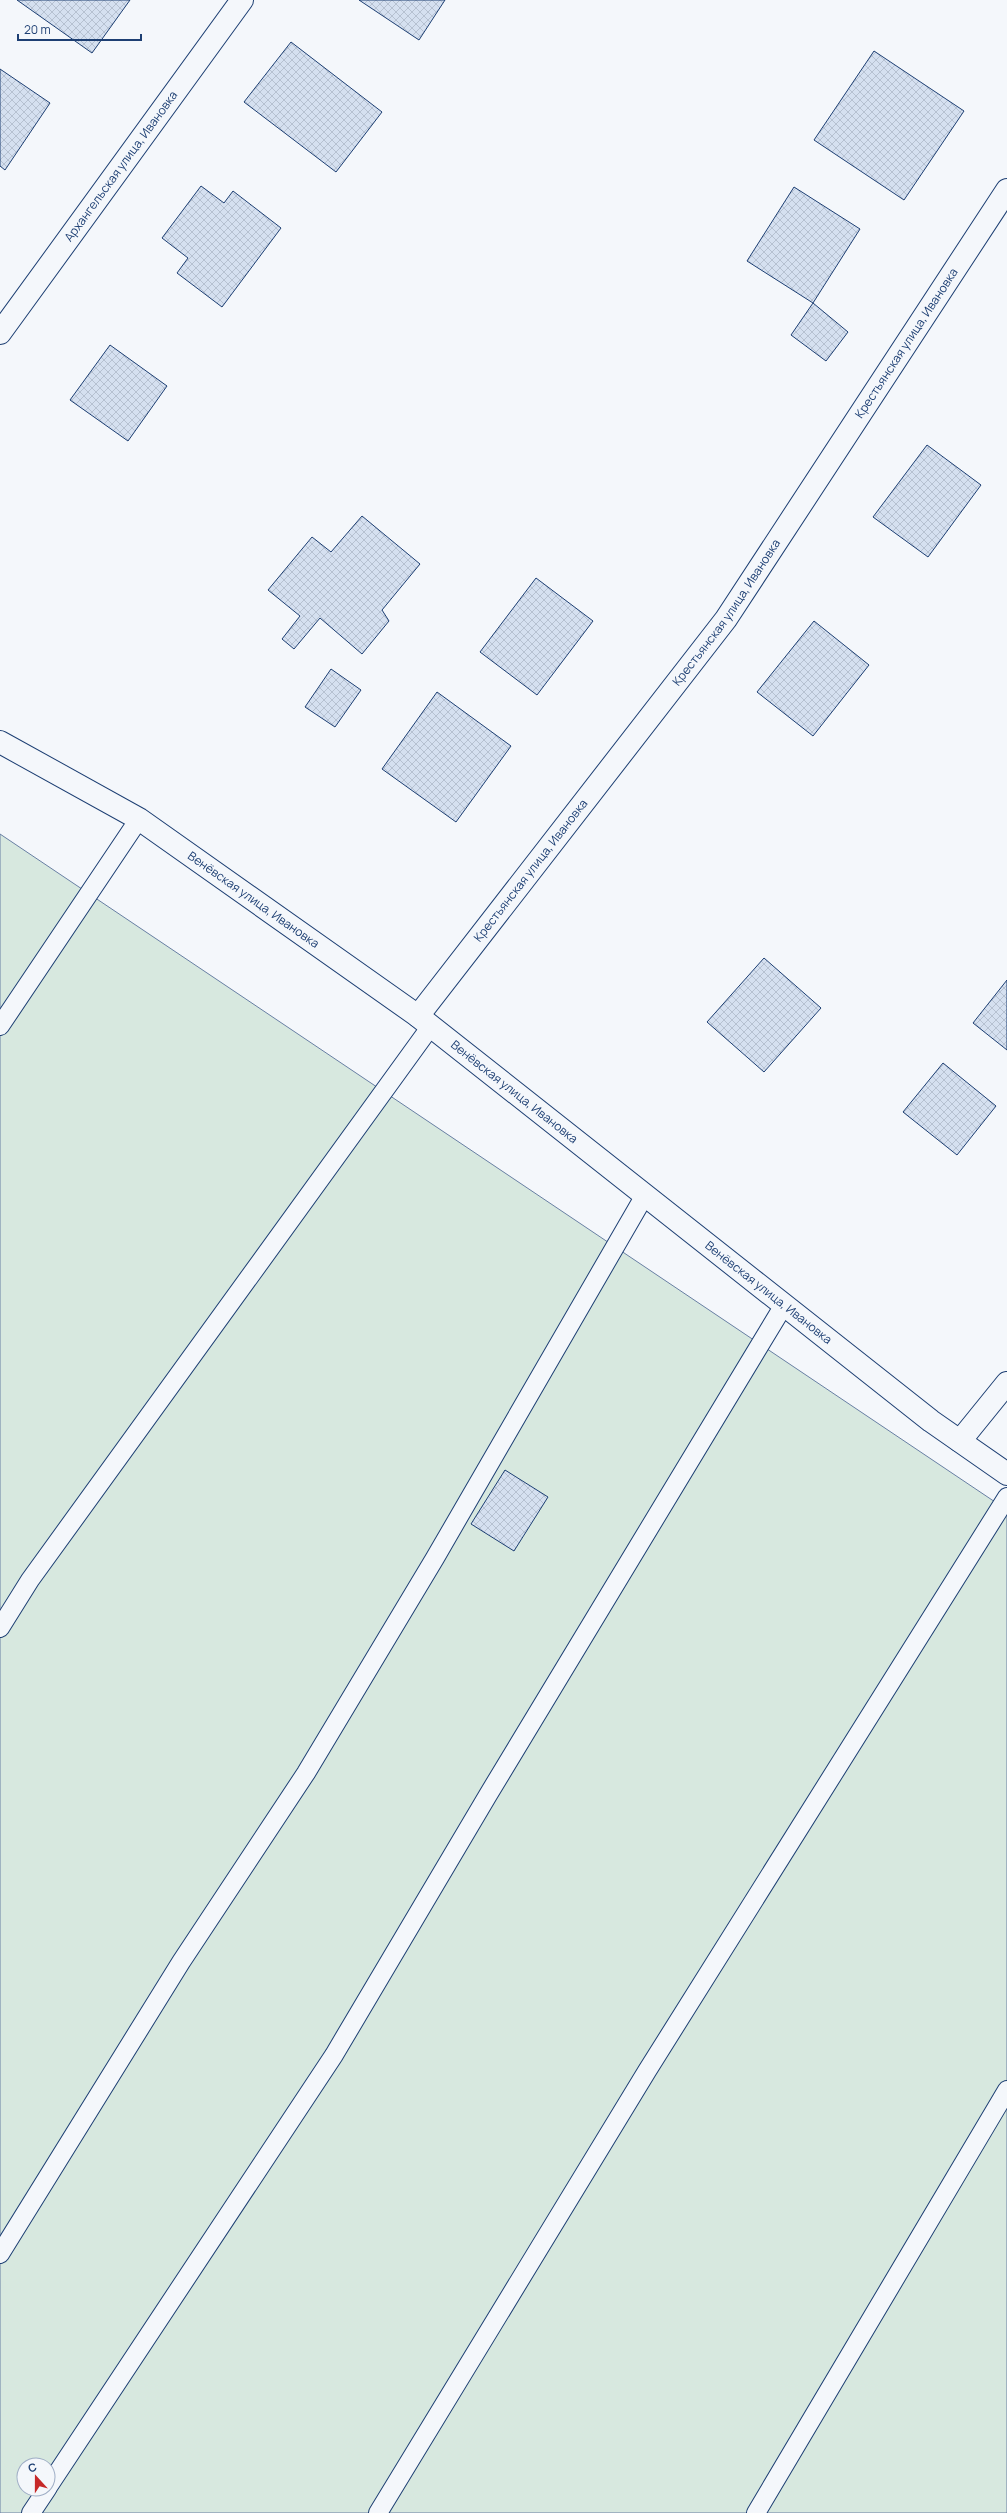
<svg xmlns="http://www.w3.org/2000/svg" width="1007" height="2513" font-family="Manrope,sans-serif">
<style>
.garden{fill:#d7e8df;stroke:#687fa3;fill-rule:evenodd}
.building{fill:url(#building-cross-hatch);stroke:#1d3f73}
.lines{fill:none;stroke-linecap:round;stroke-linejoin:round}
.service-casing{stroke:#1d3f73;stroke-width:20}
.minor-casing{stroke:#1d3f73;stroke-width:24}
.service{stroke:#f4f7fb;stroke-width:18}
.minor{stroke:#f4f7fb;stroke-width:22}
.labels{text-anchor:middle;stroke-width:3;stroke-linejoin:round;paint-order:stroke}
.street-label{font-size:12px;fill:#1d3f73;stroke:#f4f7fb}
</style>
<defs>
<pattern id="building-cross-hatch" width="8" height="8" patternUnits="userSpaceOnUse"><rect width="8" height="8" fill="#d5e0f0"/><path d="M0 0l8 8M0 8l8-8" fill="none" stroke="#b6c1d1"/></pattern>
</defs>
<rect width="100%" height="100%" fill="#f4f7fb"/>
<path class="garden" d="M 0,834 L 1007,1510 L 1007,2513 L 0,2513 ZM 24,2465 L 48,2465 L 48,2489 L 24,2489 Z"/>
<g class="building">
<polygon points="17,0 130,0 92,53"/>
<polygon points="359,0 445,0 419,40"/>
<polygon points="291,42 382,112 336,172 244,102"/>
<polygon points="874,51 964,111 904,200 814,140"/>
<polygon points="0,69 50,103 5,170 0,166"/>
<polygon points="201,186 224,203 233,191 281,228 222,307 177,273 188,258 162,238"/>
<polygon points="794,187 860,229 813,303 747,261"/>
<polygon points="813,303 848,332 826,361 791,335"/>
<polygon points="110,345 167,386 128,441 70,400"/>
<polygon points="927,445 981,485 928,557 873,517"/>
<polygon points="362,516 420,564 382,610 389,621 362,654 320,618 294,649 282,639 300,616 268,590 312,537 331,552"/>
<polygon points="536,578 593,621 537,695 480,652"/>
<polygon points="814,621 869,665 813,736 757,692"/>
<polygon points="331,669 361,690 335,727 305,707"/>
<polygon points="437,692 511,746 456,822 382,769"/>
<polygon points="764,958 821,1008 764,1072 707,1022"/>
<polygon points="1007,980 1007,1050 973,1023"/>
<polygon points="943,1063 996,1106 957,1155 903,1112"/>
<polygon points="505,1470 548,1497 514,1551 471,1524"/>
</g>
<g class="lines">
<defs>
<g id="service">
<polyline points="0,1026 139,819"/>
<polyline points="0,1628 30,1580 431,1026"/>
<polyline points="0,2254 181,1962 306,1773 435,1558 645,1195"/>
<polyline points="48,2487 334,2055 488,1795 784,1305"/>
<polyline points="31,2513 47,2489"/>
<polyline points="378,2513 647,2071 1007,1497"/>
<polyline points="756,2513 1007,2090"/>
</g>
<g id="minor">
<path id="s1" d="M 0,333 L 242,0"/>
<path id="s2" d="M 0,742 L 139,819 L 418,1016 L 931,1421 L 1007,1474"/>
<path id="s3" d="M 418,1016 L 726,619 L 1007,190"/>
<polyline points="960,1441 1007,1383"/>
</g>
</defs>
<use href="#service" class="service-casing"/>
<use href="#minor" class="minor-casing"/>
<use href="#service" class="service"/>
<use href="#minor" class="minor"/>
</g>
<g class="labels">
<g class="street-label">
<text dy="4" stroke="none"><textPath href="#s1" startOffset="206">Архангельская улица, Ивановка</textPath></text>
<text dy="4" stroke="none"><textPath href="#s3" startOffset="832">Крестьянская улица, Ивановка</textPath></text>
<text dy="4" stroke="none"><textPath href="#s3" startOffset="508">Крестьянская улица, Ивановка</textPath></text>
<text dy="4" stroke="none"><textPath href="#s3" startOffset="184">Крестьянская улица, Ивановка</textPath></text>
<text dy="4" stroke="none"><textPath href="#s2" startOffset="299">Венёвская улица, Ивановка</textPath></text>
<text dy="4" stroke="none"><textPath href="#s2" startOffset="623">Венёвская улица, Ивановка</textPath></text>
<text dy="4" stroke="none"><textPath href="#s2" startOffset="947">Венёвская улица, Ивановка</textPath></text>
</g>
</g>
<g transform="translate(36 2477) rotate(339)"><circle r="19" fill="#f4f7fb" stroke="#9eadc5"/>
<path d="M0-3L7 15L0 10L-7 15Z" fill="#c62828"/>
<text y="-6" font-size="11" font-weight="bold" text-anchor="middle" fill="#1d3f73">С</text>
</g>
<path d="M18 34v6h123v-6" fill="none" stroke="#1d3f73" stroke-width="2"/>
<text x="24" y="34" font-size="12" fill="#1d3f73" stroke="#f4f7fb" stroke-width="3" paint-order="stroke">20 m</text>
</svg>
